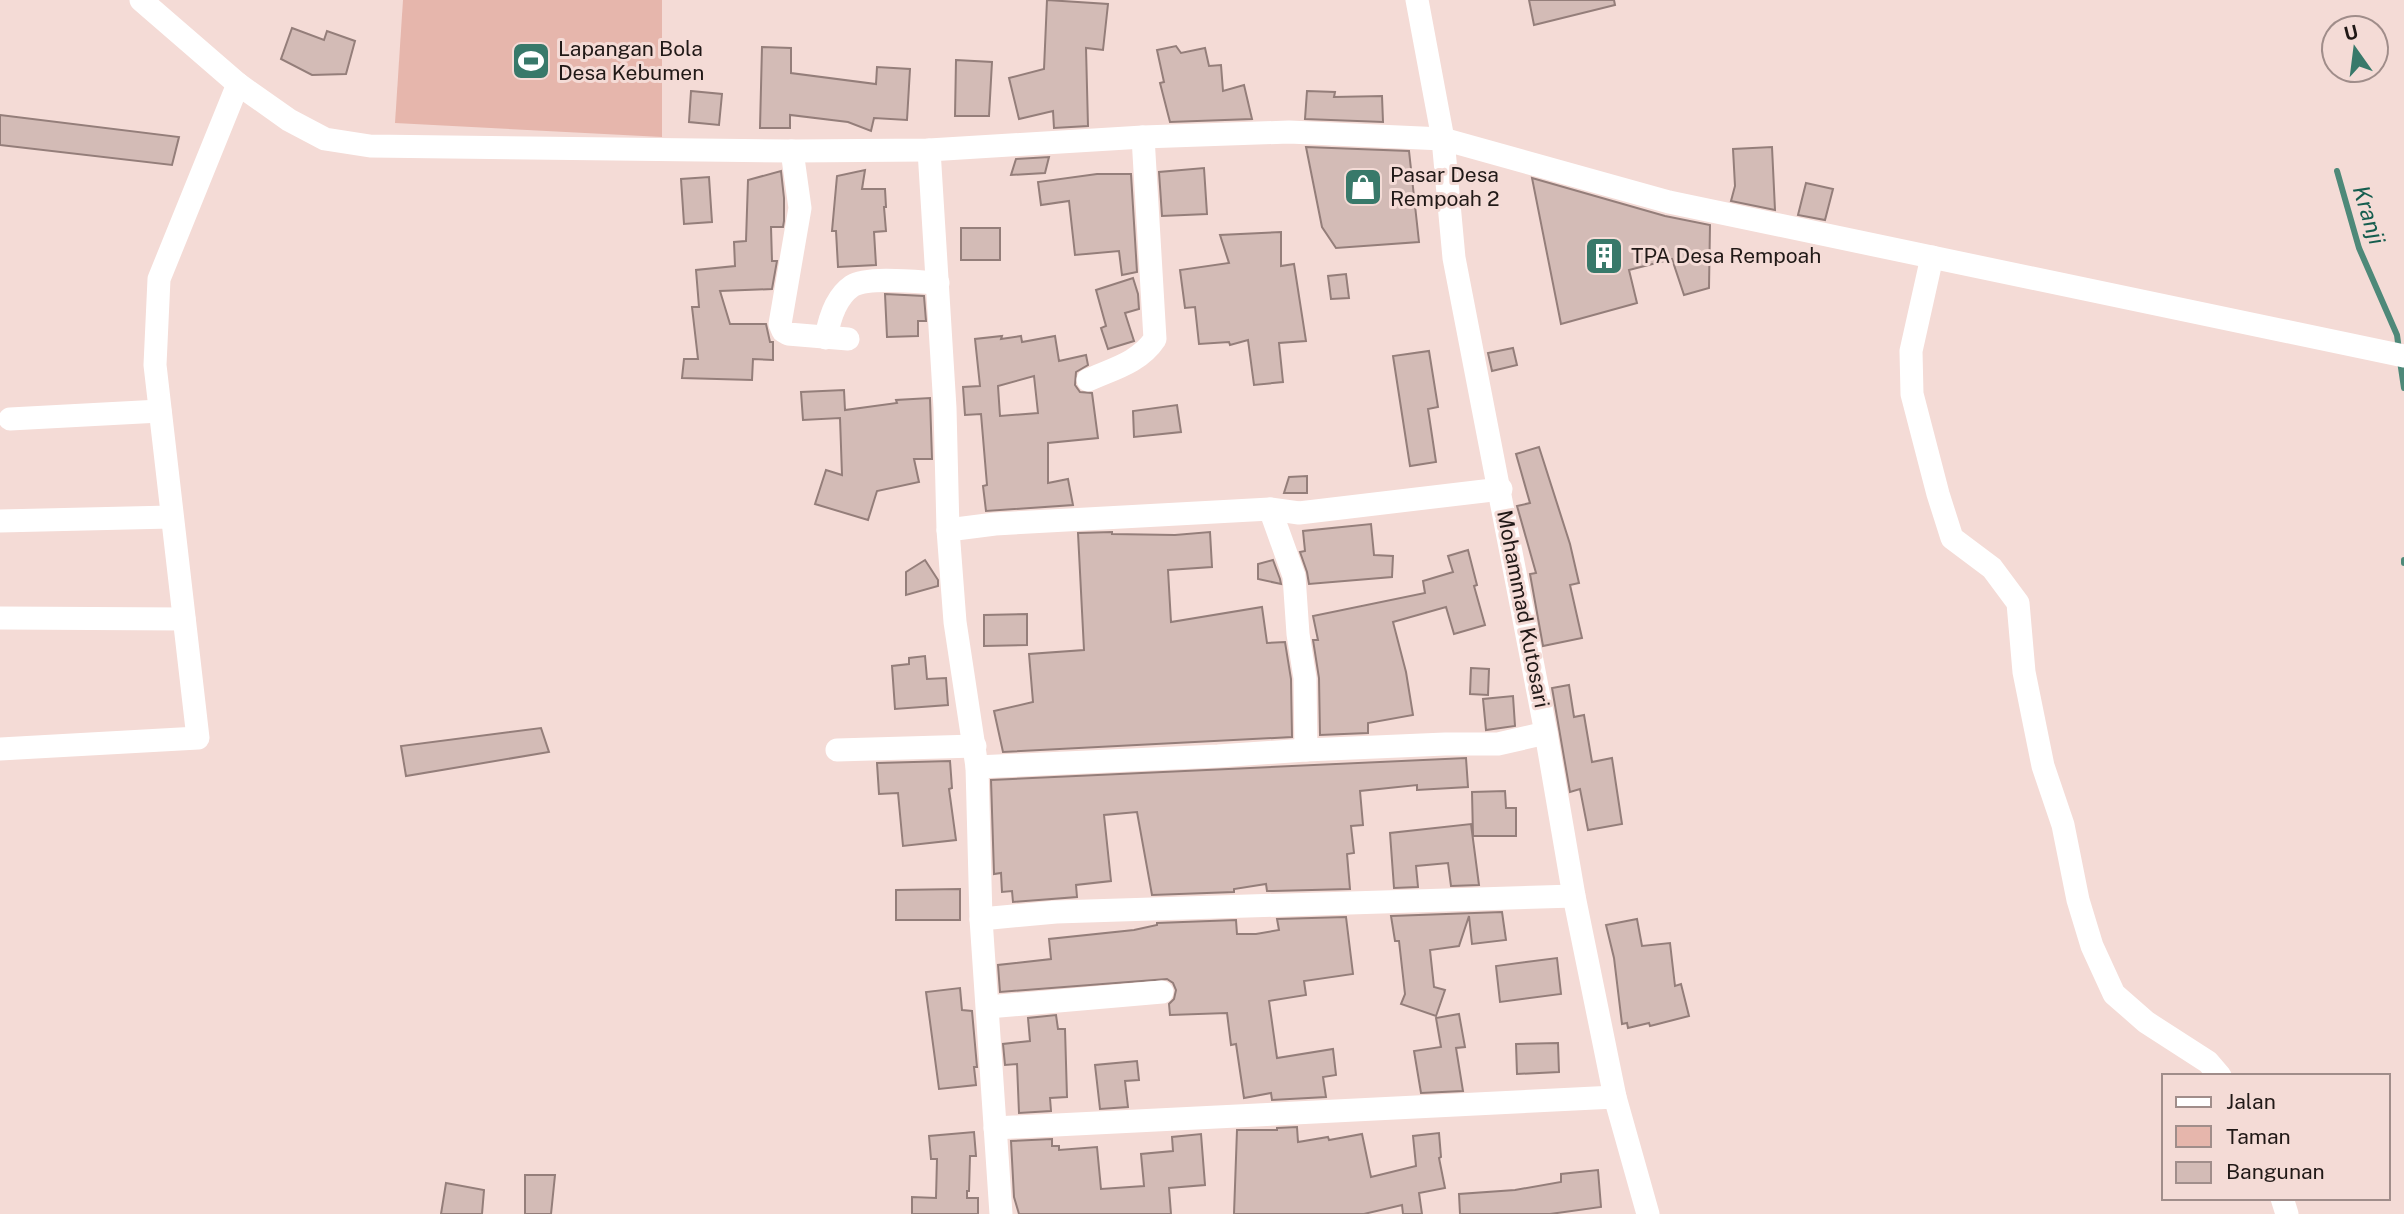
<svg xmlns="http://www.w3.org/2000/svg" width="2404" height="1214" font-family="'Public Sans',sans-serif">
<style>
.green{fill:#e6b6ac}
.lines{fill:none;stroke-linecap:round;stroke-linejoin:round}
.stream{stroke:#4e8979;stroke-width:6}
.building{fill:#d3bbb6;stroke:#947e7a;stroke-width:2;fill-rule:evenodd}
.minor{stroke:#fff;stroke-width:23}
.labels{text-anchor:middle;stroke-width:6;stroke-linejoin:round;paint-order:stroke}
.poi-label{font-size:21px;fill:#211917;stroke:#f4dbd6;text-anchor:start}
.street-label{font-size:21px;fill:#211917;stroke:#f4dbd6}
.water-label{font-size:23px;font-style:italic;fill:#155d4e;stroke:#f4dbd6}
</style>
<rect width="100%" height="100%" fill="#f4dbd6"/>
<polygon class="green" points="403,0 662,0 662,137 395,123"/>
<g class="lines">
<g class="stream">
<polyline points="2337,171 2359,248 2397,335 2399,350"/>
<polyline points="2400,361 2404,388"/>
<polyline points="2404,560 2404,563"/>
</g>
</g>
<g class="building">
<polygon points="1047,0 1108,4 1103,50 1086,48 1088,126 1054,128 1053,111 1019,119 1009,78 1044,69"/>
<polygon points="1529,0 1614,0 1615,5 1534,25"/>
<polygon points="292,28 324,40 327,31 355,41 346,74 312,75 281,59"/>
<polygon points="1176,46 1181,53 1205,48 1209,66 1221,65 1223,91 1244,85 1252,119 1170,122 1160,83 1164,82 1157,50"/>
<polygon points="762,47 791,48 791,73 876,84 877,67 910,69 907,120 874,118 871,131 848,122 790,115 790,128 760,128"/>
<polygon points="956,60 992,62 989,116 955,116"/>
<polygon points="691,91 722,94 719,125 689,122"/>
<polygon points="1307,91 1335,92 1334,97 1382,96 1383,122 1305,119"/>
<polygon points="0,115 179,137 172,165 0,145"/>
<polygon points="1306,147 1409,151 1419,242 1336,248 1322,227"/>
<polygon points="1772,147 1775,210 1731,201 1735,186 1733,149"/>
<polygon points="1049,157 1045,173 1011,175 1016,159"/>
<polygon points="1204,168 1207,214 1162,216 1159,172"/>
<polygon points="865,170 862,189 885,189 886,207 884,207 886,231 874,232 876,265 838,267 836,231 832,231 837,176"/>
<polygon points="781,171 784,198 784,221 783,227 771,227 772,261 777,261 772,289 720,291 730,324 766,324 770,342 773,342 773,360 753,359 752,380 682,378 684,359 698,359 692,307 699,307 696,270 735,266 734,242 746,241 748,180"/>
<polygon points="1097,174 1131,174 1137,272 1122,275 1119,251 1075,255 1069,201 1041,205 1038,182"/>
<polygon points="709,177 712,222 684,224 681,179"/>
<polygon points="1532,178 1665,216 1710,225 1709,288 1684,295 1672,259 1629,270 1637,303 1561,324"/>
<polygon points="1806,183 1833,189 1825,220 1798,215"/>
<rect x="961" y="228" width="39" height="32"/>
<polygon points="1281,232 1281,266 1294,264 1306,341 1279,343 1283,382 1254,385 1248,340 1230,345 1229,342 1199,344 1195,307 1185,308 1180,270 1229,263 1220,235"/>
<polygon points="1346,274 1349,298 1331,299 1328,276"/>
<polygon points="1133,278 1138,294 1139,309 1125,313 1134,341 1108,349 1101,328 1106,326 1096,290"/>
<polygon points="885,294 924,296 926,321 918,321 918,336 887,337"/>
<path d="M 1002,336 L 1001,339 L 1021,336 L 1022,342 L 1055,336 L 1059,361 L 1086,355 L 1088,365 L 1076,372 L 1075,385 L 1080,392 L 1092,393 L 1098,438 L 1048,443 L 1048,483 L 1068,479 L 1073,505 L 986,511 L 983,486 L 987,485 L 981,414 L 965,415 L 963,387 L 980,386 L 975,339 ZM 1034,376 L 1038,413 L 1000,416 L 998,386 Z"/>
<polygon points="1513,348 1517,365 1492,371 1488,353"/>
<polygon points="1429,351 1438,407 1428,409 1436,462 1410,466 1393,356"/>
<polygon points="844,390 845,410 897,403 896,400 930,398 932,459 914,459 919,482 877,491 868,520 815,504 826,470 842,475 840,418 803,420 801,392"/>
<polygon points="1177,405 1181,432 1134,437 1133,411"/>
<polygon points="1539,447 1570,544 1579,583 1570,585 1582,638 1543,646 1530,574 1536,573 1517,506 1530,503 1516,454"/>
<polygon points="1307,476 1307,493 1284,493 1289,477"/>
<polygon points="1371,524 1374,555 1393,556 1392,577 1309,584 1307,572 1300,552 1305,551 1303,531"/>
<polygon points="1112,532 1112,534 1175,535 1210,532 1212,567 1168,570 1171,622 1262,607 1267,643 1285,642 1291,679 1292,737 1003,752 994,711 1033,702 1029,654 1084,650 1078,533"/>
<polygon points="1468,550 1477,585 1474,586 1485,625 1454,634 1446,607 1393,622 1406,672 1413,715 1368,723 1368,733 1320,735 1319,678 1313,640 1318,640 1313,616 1425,593 1423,581 1453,572 1448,556"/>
<polygon points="925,560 938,580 938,586 906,595 906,572"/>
<polygon points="1273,560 1280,579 1281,584 1258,579 1258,564"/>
<polygon points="1027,614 1027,645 984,646 984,615"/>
<polygon points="925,656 927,679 946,678 948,705 895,709 892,666 909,664 909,658"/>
<polygon points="1471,668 1489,669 1488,695 1470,694"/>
<polygon points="1569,685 1574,717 1584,715 1592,762 1612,758 1622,824 1588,830 1580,789 1570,792 1552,688"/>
<polygon points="1513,696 1515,726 1486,730 1483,699"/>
<polygon points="541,728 549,752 406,776 401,746"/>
<polygon points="1466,758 1468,787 1417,790 1417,785 1360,791 1363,825 1351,826 1354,853 1347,854 1350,889 1273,891 1267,891 1266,884 1234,889 1234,892 1152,895 1137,812 1104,815 1111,881 1076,885 1077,897 1013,902 1012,891 1002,892 1001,873 994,874 991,780"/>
<polygon points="950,761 952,788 949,789 956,840 903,846 898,793 879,794 877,763"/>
<polygon points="1505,791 1506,808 1516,808 1516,836 1473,836 1472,792"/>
<polygon points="1471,824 1479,885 1451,886 1448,863 1416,866 1418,887 1394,888 1390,833"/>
<polygon points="960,889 960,920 896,920 896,890"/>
<polygon points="1502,912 1506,940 1472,944 1469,916 1459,946 1430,950 1434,987 1445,990 1436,1016 1401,1004 1405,994 1399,941 1395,941 1391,916"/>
<polygon points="1346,917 1353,974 1304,981 1306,995 1269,1001 1277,1058 1333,1049 1336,1075 1323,1077 1326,1097 1272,1100 1271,1093 1244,1098 1236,1044 1231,1045 1227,1013 1170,1015 1169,1004 1174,999 1176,990 1173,983 1167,979 1000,992 998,965 1051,959 1049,939 1134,930 1157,925 1157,923 1236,920 1237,934 1256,934 1279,930 1277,919"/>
<polygon points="1637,919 1642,946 1670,943 1675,986 1681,984 1689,1016 1650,1026 1649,1023 1628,1028 1627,1023 1622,1024 1614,958 1606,925"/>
<polygon points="1557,958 1561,994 1500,1002 1496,966"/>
<polygon points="960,988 962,1010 972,1011 977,1067 974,1067 976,1085 939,1089 926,992"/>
<polygon points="1459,1014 1465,1047 1456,1048 1463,1091 1421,1093 1414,1051 1441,1047 1436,1018"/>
<polygon points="1056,1015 1058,1029 1065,1029 1067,1097 1050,1098 1051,1111 1019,1113 1017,1064 1005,1065 1003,1044 1030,1041 1028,1018"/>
<polygon points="1558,1043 1559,1072 1517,1074 1516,1044"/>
<polygon points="1137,1061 1139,1080 1125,1081 1128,1107 1100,1109 1095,1065"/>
<polygon points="1297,1127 1298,1142 1328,1137 1329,1140 1362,1134 1371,1177 1416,1166 1413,1136 1439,1133 1441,1157 1439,1158 1445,1188 1419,1193 1422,1214 1403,1214 1402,1205 1364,1214 1234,1214 1237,1130 1277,1130 1277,1128"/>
<polygon points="974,1132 976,1156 970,1156 969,1191 967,1191 967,1198 978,1198 978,1214 912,1214 912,1197 936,1198 937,1159 931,1159 929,1136"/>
<polygon points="1201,1134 1205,1185 1169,1188 1171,1214 1019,1214 1014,1197 1011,1141 1052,1139 1052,1146 1059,1146 1059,1150 1097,1147 1101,1189 1144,1186 1141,1154 1173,1151 1172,1137"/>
<polygon points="1598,1170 1601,1207 1550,1214 1460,1214 1459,1194 1515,1190 1561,1182 1561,1174"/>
<polygon points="525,1175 555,1175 551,1214 525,1214"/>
<polygon points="446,1183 484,1190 482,1214 441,1214"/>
</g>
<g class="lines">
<g class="minor">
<polyline points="141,0 238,84 289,120 325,139 370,146 792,151 929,150 1143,137 1289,132 1443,139 1669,202 2404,356"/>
<polyline points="1417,0 1443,139 1454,258 1546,733 1574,896 1615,1097 1648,1214"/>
<polyline points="929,150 945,408 948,530 955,622 977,767 981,919 1001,1214"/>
<polyline points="792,151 800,208 780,324 783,331 788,334 848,339"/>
<polyline points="1932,257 1911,351 1912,394 1938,494 1952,538 1992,568 2018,603 2024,672 2043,766 2063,825 2078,900 2092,946 2114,994 2146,1022 2208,1062 2220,1076"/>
<path d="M 826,338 C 829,320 836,297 852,286 C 868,276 919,282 938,283"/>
<path d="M 1088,380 C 1112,369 1139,363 1155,339 L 1143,137"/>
<polyline points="10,419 160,411"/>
<polyline points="1270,509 1294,576 1298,634 1305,678 1306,750"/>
<polyline points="0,521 171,517"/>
<polyline points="948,530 995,524 1270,509 1299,513 1501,489"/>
<polyline points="0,618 184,619"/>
<polyline points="0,749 198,738 155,365 159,279 238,84"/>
<polyline points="837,750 975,746"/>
<polyline points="977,767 1218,756 1306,750 1445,744 1498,744 1546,733"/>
<polyline points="981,919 1056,912 1574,896"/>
<polyline points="988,1007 1162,992"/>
<polyline points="995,1128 1615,1097"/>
<polyline points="2282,1198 2287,1214"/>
</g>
</g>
<defs>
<symbol id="stadium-square" viewBox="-11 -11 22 22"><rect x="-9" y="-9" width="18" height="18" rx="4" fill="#38796a" stroke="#f4dbd6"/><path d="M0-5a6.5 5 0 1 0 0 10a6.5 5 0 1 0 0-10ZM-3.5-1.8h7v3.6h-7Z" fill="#fff"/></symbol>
<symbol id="shop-square" viewBox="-11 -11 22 22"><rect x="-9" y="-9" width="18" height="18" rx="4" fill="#38796a" stroke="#f4dbd6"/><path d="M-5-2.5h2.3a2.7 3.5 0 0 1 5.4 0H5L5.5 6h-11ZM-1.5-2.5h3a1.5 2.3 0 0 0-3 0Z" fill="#fff"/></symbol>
<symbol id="building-square" viewBox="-11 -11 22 22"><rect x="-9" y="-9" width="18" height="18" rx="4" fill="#38796a" stroke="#f4dbd6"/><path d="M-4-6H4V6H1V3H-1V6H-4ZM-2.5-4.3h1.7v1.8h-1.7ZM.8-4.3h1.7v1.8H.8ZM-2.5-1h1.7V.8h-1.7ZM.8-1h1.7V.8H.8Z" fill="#fff"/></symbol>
</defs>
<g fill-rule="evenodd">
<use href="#stadium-square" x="509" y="39" width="44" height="44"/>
<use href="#shop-square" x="1341" y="165" width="44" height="44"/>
<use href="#building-square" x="1582" y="234" width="44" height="44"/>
</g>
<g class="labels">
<g class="poi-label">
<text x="558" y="56">Lapangan Bola<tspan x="558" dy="24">Desa Kebumen</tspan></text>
<text x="1390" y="182">Pasar Desa<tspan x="1390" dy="24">Rempoah 2</tspan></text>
<text x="1631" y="263">TPA Desa Rempoah</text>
</g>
<g class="street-label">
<text transform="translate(1523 609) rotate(79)" y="7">Mohammad Kutosari</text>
</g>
<g class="water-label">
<text transform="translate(2369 215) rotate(73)" y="8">Kranji</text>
</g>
</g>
<rect x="2162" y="1074" width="228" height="126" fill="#f4dbd6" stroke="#a08d8a" stroke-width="2"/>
<rect x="2176" y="1097" width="35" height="10" fill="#ffffff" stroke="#a08d8a" stroke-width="2"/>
<text x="2226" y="1109" font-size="21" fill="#211917">Jalan</text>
<rect x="2176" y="1126" width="35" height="21" fill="#e6b6ac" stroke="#a08d8a" stroke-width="2"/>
<text x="2226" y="1144" font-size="21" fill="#211917">Taman</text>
<rect x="2176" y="1162" width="35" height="21" fill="#d3bbb6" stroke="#a08d8a" stroke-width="2"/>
<text x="2226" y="1179" font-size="21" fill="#211917">Bangunan</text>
<g transform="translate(2355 49) rotate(346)"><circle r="33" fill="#f4dbd6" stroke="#a08d8a" stroke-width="2"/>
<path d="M0-5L12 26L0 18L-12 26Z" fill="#38796a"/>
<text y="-10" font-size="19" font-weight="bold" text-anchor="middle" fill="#211917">U</text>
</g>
</svg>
